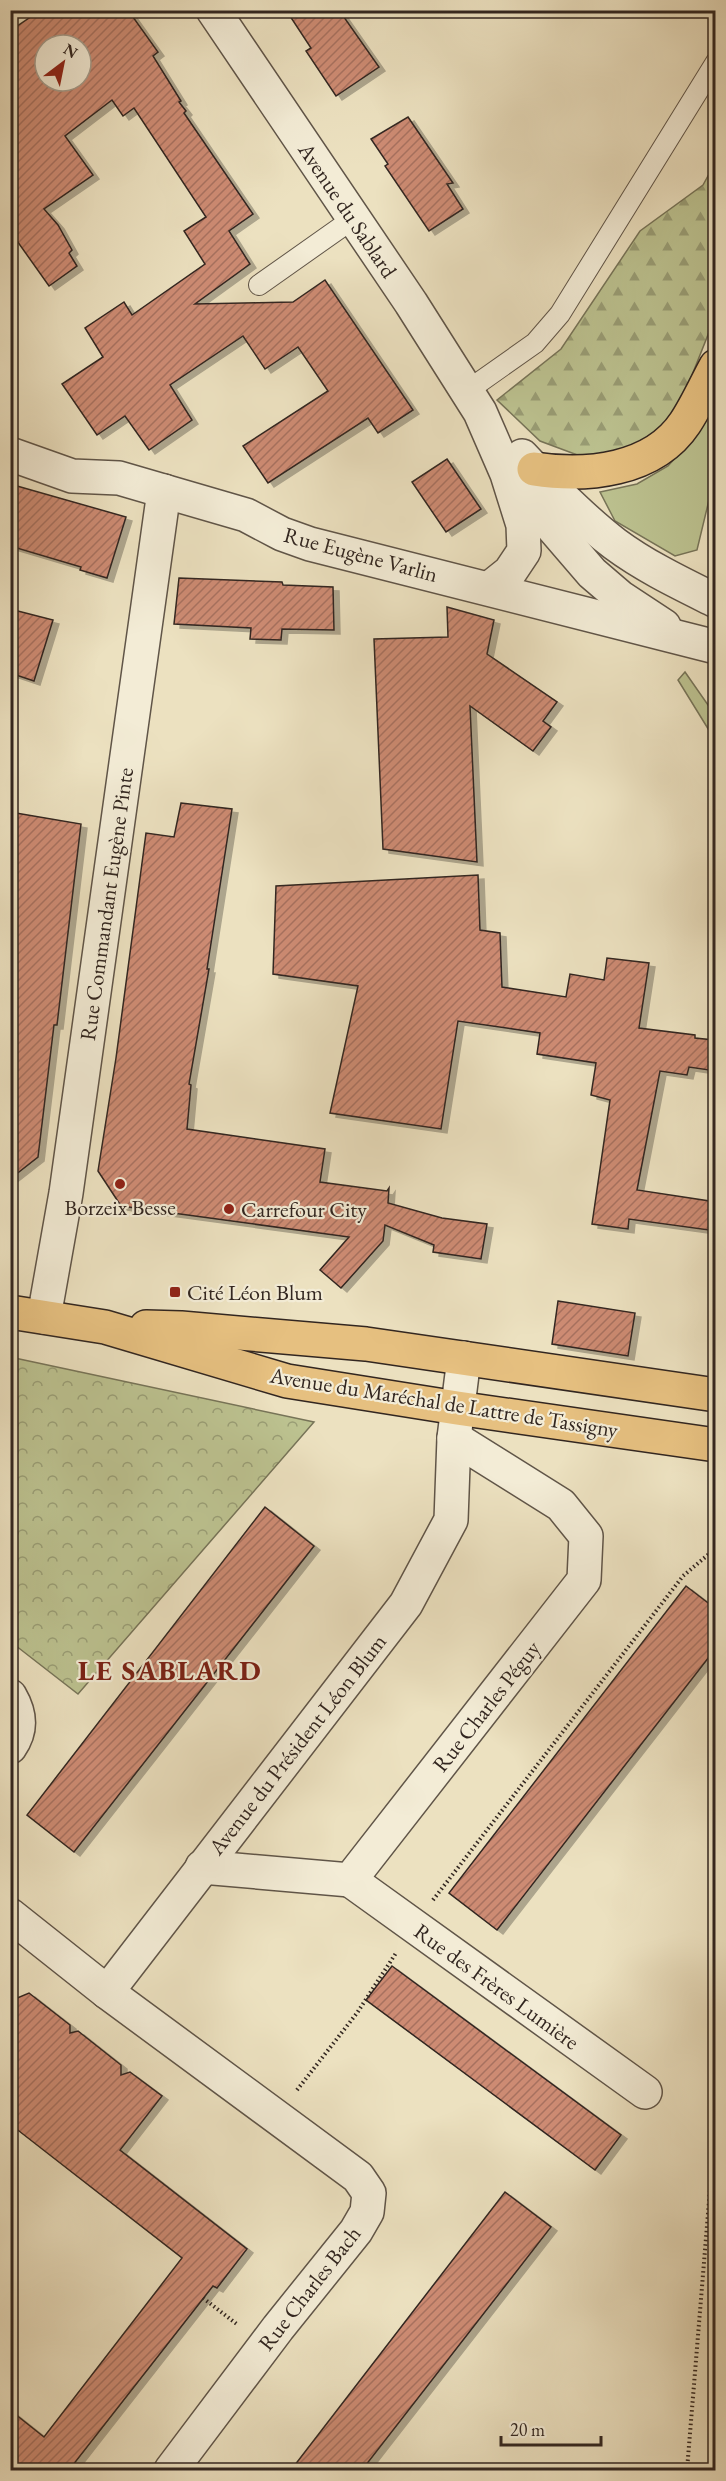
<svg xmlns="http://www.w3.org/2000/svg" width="726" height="2481" font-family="'EB Garamond',serif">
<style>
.grass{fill:#bcc290;stroke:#777458;stroke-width:1.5}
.forest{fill:url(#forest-firs);stroke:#777458;stroke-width:1.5}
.park{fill:url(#park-crowns);stroke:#777458;stroke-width:1.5}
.building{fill:url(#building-hatch);stroke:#322620;stroke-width:1.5;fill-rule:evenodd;filter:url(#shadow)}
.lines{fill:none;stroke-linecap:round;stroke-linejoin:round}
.service-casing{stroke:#605548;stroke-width:22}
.minor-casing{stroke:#605548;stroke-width:36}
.tertiary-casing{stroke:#605548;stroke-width:36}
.primary-casing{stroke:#322620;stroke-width:36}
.motorway-casing{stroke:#322620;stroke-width:36}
.path{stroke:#322620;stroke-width:4;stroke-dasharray:1.5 3;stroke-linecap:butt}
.service{stroke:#f3ecd6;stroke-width:20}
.minor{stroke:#f3ecd6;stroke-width:33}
.tertiary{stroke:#f3ecd6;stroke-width:33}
.primary{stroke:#e6c080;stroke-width:33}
.motorway{stroke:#e6c080;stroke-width:33}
.poi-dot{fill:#8f2418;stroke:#f3ecd6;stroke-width:2}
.labels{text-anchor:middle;stroke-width:4.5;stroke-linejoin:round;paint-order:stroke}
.street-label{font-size:22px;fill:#322620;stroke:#f3ecd6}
.poi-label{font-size:22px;fill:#322620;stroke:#f3ecd6;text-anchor:start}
.district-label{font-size:28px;font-weight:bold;letter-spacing:1.5px;fill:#7a1f14;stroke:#f3ecd6}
</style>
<defs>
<pattern id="forest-firs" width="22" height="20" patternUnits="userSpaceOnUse" patternTransform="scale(1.5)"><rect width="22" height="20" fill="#bcc290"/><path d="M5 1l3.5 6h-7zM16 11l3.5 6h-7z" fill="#999d75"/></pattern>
<pattern id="park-crowns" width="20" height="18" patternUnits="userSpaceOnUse" patternTransform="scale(1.5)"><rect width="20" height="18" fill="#bcc290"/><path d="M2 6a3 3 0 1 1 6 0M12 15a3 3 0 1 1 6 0" fill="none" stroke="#999d75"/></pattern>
<pattern id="building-hatch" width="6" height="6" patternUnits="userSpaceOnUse" patternTransform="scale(1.5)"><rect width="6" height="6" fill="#cd8b73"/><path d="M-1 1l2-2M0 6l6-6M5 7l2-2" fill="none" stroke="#a7715e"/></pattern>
<filter id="shadow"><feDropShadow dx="6" dy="4" stdDeviation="0" flood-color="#0004"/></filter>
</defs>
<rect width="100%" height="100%" fill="#ece1c0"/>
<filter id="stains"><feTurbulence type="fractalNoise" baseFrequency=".00333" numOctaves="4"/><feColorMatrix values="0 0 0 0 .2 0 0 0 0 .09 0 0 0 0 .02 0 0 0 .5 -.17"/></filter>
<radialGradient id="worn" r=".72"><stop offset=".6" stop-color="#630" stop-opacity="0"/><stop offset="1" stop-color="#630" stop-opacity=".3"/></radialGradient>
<g class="grass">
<polygon points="715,393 715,475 697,550 675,556 615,521 600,492 637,484 668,466 697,434"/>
<polygon points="685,672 715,715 715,740 678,680"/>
</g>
<polygon class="forest" points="715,163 715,317 677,413 638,455 596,462 540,441 497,400 561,349 640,231 703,185"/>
<polygon class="park" points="10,1357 314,1422 78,1694 11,1642"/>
<g class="building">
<path d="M 41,10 L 128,10 L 158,52 L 153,56 L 181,101 L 179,102 L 186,111 L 184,113 L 253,214 L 229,231 L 250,264 L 195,304 L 293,302 L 325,280 L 413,410 L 378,433 L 368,418 L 268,483 L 243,446 L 328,391 L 298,347 L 265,369 L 243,336 L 170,385 L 192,420 L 149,450 L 125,416 L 97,435 L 62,384 L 103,357 L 85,328 L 124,302 L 132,315 L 205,264 L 184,231 L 206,217 L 134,108 L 123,116 L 112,100 L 65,136 L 93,175 L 44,209 L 58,225 L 72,250 L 69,253 L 77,266 L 49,286 L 10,231 L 10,31 ZM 45,45 L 81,45 L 81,81 L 45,81 Z"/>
<polygon points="286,10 339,10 379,67 336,96 306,51 311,48"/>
<polygon points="408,117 453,183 447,184 463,209 429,231 385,166 388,164 371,139"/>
<polygon points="447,459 481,509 446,532 412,482"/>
<polygon points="10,484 126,517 107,578 80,570 81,567 10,546"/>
<polygon points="179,578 282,582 283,585 333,587 334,630 282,629 281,640 250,639 251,628 174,624"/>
<polygon points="447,607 494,620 487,654 557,702 543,721 551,727 533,751 470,706 477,862 383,849 374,639 448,637"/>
<polygon points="10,609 53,620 34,681 10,673"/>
<polygon points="181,803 232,809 207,969 209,969 189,1084 191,1085 187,1129 325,1149 320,1182 387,1191 389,1188 388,1203 442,1218 487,1224 481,1259 433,1252 434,1245 385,1225 383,1241 341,1288 320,1270 349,1237 121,1206 98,1171 116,1058 146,833 174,837"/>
<polygon points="10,812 81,824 57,1025 54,1025 38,1157 10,1179"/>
<polygon points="478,875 480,930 500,933 502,987 566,997 570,974 604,980 607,958 649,963 639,1028 695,1035 695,1038 714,1040 709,1070 689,1067 687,1075 660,1071 637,1190 716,1202 716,1231 629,1219 628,1229 592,1224 610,1100 591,1095 596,1063 537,1054 540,1033 458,1021 441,1129 330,1113 358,986 273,974 276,886"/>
<polygon points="558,1301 635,1313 628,1356 552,1344"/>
<polygon points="265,1507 314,1546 74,1852 27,1815"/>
<polygon points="686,1586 716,1609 716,1648 497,1930 449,1893"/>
<polygon points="392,1966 621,2135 595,2170 366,2000"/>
<polygon points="29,1993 70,2025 70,2033 78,2031 121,2065 121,2075 130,2072 162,2096 120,2150 247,2249 217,2288 213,2286 69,2470 10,2470 10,2410 44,2437 182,2258 10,2124 10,2001"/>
<polygon points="505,2192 551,2227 362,2470 291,2470"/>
</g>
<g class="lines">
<defs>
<g id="service">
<polyline points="259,285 354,218"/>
<polyline points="467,391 535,343 560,314 716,62"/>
</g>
<g id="minor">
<path d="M 10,1696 C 20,1713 22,1730 10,1747"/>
<polyline points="202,1867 350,1880 584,1580 586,1536 561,1505 454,1438"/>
<polyline points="350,1880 645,2092"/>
<polyline points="10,1915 107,1992 406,1604 451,1520 454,1438 464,1358"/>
<polyline points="107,1992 358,2177 369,2193 367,2212 356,2231 278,2328 171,2470"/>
</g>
<g id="tertiary">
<polyline points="213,10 411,303 480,412 507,474 523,525 524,551 510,572 490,588"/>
<polyline points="10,454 72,476 119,478 246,515 282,534 310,544 716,647"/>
<path d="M 522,456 C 551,487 581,518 615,544 C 646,567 682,584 716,601"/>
<polyline points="518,487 592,573 620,597 664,626"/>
<polyline points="44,1317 66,1193 164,491"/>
</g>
<g id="primary">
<polyline points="10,1312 105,1327 287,1381 457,1408 716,1445"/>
<polyline points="146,1327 181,1328 366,1344 716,1395"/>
</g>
<path id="motorway" d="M 534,469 C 586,477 653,471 685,423 C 697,405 706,384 716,366"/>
</defs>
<use href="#service" class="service-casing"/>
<use href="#minor" class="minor-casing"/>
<use href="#tertiary" class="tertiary-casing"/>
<use href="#primary" class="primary-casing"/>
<use href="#motorway" class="motorway-casing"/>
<g class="path">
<polyline points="433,1900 683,1576 716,1548"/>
<polyline points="297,2090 357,2013 396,1953"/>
<polyline points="203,2298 238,2325"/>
<polyline points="687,2470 710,2189 716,2180"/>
</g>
<use href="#service" class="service"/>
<use href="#minor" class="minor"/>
<use href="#tertiary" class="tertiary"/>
<use href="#primary" class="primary"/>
<use href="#motorway" class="motorway"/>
</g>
<g class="poi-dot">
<circle cx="120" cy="1184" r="6"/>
<circle cx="229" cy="1209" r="6"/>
<rect x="169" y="1286" width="12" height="12" rx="3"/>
</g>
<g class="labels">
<g class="street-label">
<text transform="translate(348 210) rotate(56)" y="8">Avenue du Sablard</text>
<text transform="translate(361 554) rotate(15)" y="8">Rue Eugène Varlin</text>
<text transform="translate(106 904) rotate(-82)" y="8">Rue Commandant Eugène Pinte</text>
<text transform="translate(444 1402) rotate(9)" y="8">Avenue du Maréchal de Lattre de Tassigny</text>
<text transform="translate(486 1706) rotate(-52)" y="8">Rue Charles Péguy</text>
<text transform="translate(297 1744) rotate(-52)" y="8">Avenue du Président Léon Blum</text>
<text transform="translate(497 1986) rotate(36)" y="8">Rue des Frères Lumière</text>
<text transform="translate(309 2288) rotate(-52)" y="8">Rue Charles Bach</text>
</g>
<g class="poi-label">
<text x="120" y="1215" text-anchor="middle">Borzeix Besse</text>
<text x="241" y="1217">Carrefour City</text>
<text x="187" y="1300">Cité Léon Blum</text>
</g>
<g class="district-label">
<text x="170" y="1680">LE SABLARD</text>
</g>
</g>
<rect width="726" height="2481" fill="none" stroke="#ece1c0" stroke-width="36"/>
<rect x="12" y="12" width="702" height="2457" fill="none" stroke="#322620" stroke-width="3"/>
<rect x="18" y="18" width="690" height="2445" fill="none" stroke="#322620" stroke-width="1.5"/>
<g transform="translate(63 63) rotate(32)"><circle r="28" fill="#f3ecd6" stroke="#a69d8d" stroke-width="1.5"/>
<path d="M0-4.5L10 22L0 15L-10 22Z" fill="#8f2418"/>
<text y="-9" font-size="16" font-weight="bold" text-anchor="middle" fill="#322620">N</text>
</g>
<path d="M501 2436v9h100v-9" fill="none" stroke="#322620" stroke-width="3"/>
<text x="510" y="2436" font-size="18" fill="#322620" stroke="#f3ecd6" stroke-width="4.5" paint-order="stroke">20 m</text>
<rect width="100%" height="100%" filter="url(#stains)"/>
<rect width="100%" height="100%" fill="url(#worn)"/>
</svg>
